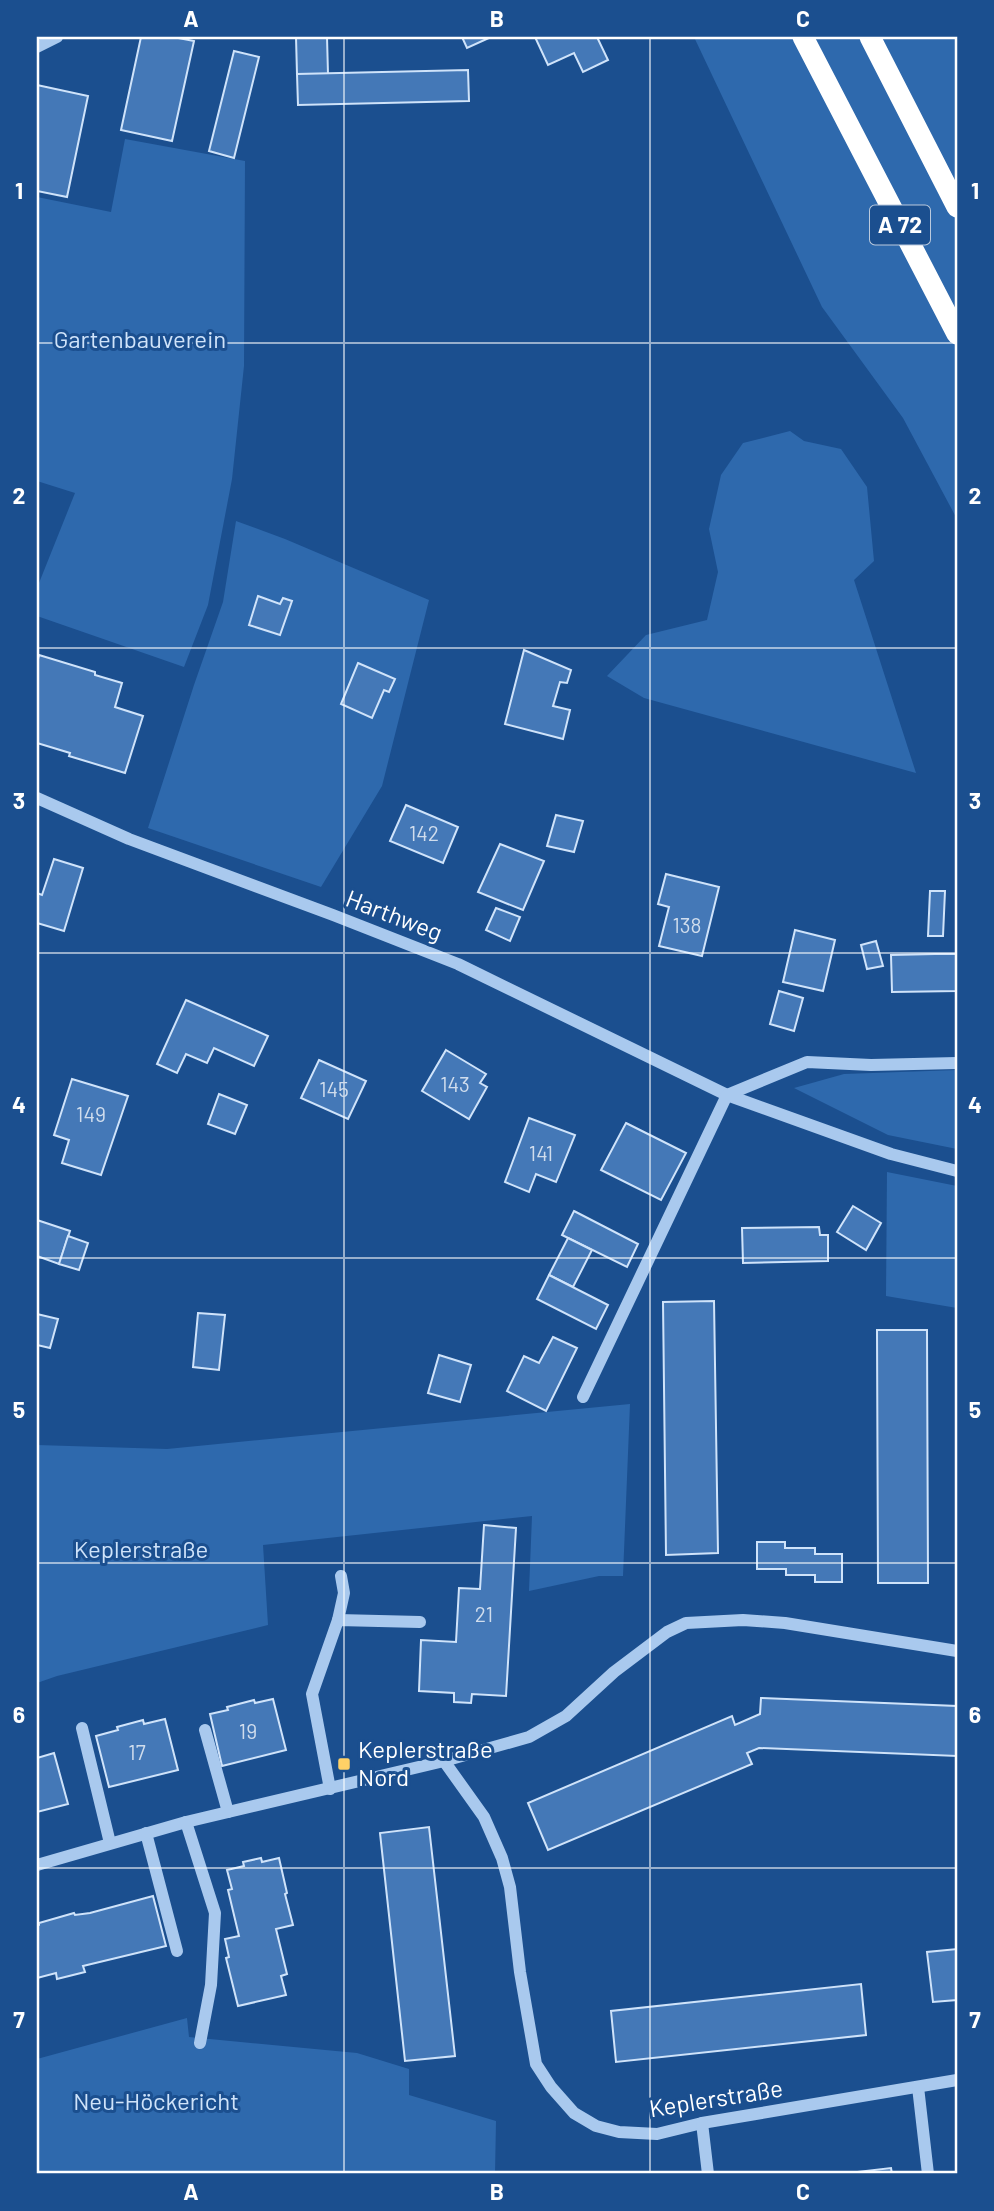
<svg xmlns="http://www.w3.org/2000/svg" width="994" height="2211" font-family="Barlow,sans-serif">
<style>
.green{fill:#2e69ad}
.building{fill:#4478b7;stroke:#cfe3fa;stroke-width:2}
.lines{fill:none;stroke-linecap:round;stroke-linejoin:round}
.minor{stroke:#a9c9ee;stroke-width:12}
.highway{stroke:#fff;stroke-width:21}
.grid{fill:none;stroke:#fff;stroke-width:2;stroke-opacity:0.55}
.poi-dot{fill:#ffd166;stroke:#1b4f8f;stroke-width:2.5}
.labels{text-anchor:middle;stroke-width:6;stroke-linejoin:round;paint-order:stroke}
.number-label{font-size:21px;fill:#d0dded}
.shield{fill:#1b4f8f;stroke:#bbcadd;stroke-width:2}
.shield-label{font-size:23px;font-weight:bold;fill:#fff}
.park-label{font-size:24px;fill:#cfe3fa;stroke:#1b4f8f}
.street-label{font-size:24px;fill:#fff;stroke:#1b4f8f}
.poi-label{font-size:24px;fill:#fff;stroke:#1b4f8f;text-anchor:start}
.neatline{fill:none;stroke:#fff;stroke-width:2.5}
.grid-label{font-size:23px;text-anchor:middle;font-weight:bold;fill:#fff}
</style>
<rect width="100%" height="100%" fill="#1b4f8f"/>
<g class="green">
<polygon points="694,37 957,37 957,519 903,418 822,307"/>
<polygon points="125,139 245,161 244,366 232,479 208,605 184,667 37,616 37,588 75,493 37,481 37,197 111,212"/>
<polygon points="790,431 804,441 841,449 867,487 874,561 854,580 916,773 644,698 607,676 646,635 707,620 718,572 709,529 721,475 743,443"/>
<polygon points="236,521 285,539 429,600 382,786 321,887 148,828 194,685 223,602"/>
<polygon points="957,1070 957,1149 888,1135 794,1088 844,1074"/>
<polygon points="887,1172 957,1186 957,1308 886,1296"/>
<polygon points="630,1404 623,1576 599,1576 529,1591 532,1516 263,1545 268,1625 57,1676 37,1683 37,1445 167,1449"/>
<polygon points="187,2018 189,2037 357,2053 409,2069 409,2095 496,2121 495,2174 37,2174 37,2059"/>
</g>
<g class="building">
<polygon points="141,37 173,37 194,41 172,141 121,130"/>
<polygon points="296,37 327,37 328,74 297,74"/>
<polygon points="462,37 491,37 467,48"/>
<polygon points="535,37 597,37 608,60 583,72 574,53 548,65"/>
<polygon points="234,51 259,57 234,158 209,151"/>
<polygon points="468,70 469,101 298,105 297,74"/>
<polygon points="37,85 88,96 67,197 37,191"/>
<polygon points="258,596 280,604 283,598 292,601 280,635 249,625"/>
<polygon points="524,650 571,670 567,683 560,682 553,706 570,710 563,739 505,724"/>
<polygon points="39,655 95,672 95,675 122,683 115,707 143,716 125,773 69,756 70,753 37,743 37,663"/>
<polygon points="358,663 395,679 389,692 384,690 372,718 341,704"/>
<polygon points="406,805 458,827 443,863 390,841"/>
<polygon points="556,815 583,821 574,852 547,846"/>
<polygon points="500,844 544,861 523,910 478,892"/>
<polygon points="54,859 83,868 64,931 37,923 37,893 42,895"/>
<polygon points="666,874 719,887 702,956 659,946 669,907 658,904"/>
<polygon points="930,891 945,891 943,936 928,936"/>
<polygon points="496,908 520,917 510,941 486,930"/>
<polygon points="795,930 835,940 823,991 783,982"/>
<polygon points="876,941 883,966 867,969 861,945"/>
<polygon points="935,954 957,954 957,991 892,992 891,955"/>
<polygon points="779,991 803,998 794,1031 770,1024"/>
<polygon points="186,1000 268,1036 254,1066 214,1048 207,1063 186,1054 177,1073 157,1064"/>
<polygon points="446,1050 486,1074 480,1083 487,1087 469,1119 422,1091"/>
<polygon points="319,1060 366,1081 348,1119 301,1098"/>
<polygon points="72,1079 128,1096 101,1175 62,1163 69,1140 54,1135"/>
<polygon points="219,1094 247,1105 235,1134 208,1124"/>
<polygon points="529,1118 575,1135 556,1182 536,1174 529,1192 505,1182"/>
<polygon points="626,1123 686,1153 661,1200 601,1170"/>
<polygon points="853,1206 881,1223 866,1250 837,1232"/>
<polygon points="574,1211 638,1244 627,1267 562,1235"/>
<polygon points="37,1220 70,1231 59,1264 37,1256"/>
<polygon points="819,1227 820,1235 828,1235 828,1261 743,1263 742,1228"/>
<polygon points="68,1236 88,1243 79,1270 59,1264"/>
<polygon points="568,1238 592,1250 573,1287 549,1275"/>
<polygon points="549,1275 608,1305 596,1329 537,1299"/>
<polygon points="714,1301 718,1553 666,1555 663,1302"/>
<polygon points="198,1313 225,1315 219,1370 193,1367"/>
<polygon points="37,1314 58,1319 50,1348 37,1345"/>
<polygon points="877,1330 927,1330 928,1583 878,1583"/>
<polygon points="553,1337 577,1348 546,1411 507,1391 524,1356 539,1363"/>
<polygon points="439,1355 471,1365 460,1402 428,1393"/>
<polygon points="484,1525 516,1528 506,1696 472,1694 471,1703 454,1702 454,1693 419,1691 421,1640 456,1642 459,1588 480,1589"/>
<polygon points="757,1542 785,1542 785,1548 815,1548 815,1554 842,1554 842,1582 815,1582 815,1575 786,1575 786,1569 757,1569"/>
<polygon points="761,1698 957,1706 957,1756 759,1748 747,1753 752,1764 548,1850 528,1803 732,1716 735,1725 760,1714"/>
<polygon points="273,1699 286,1750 222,1766 210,1714 228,1710 227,1707 254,1700 255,1703"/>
<polygon points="165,1719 178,1770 109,1787 96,1736 118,1730 117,1727 143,1720 144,1724"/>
<polygon points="54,1753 68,1804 37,1812 37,1758"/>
<polygon points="429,1827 455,2056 405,2061 380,1833"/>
<polygon points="261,1858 262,1862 279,1858 287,1893 285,1894 293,1925 276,1929 287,1974 281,1976 286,1995 238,2006 226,1958 229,1957 225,1939 239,1936 228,1890 232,1889 227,1870 244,1866 243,1862"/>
<polygon points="153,1896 166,1946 83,1966 85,1972 57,1979 56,1973 37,1978 37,1981 37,1926 39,1925 39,1923 74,1913 75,1915 90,1913"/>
<polygon points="957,1949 957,2000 933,2002 927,1952"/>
<polygon points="861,1984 866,2035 616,2062 611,2011"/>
<polygon points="891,2168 892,2174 840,2174"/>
</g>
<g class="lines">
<g class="minor">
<polyline points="37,47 57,37"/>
<polyline points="37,798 129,839 333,915 458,964 727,1095 891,1154 957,1171"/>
<polyline points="583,1397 727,1095 807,1062 871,1065 957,1063"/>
<polyline points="338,1620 344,1593 341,1576"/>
<polyline points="82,1728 110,1843"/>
<polyline points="205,1730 228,1812"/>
<polyline points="444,1761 484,1817 502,1858 510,1887 520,1972 536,2064 551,2087 574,2113 596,2126 619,2132 657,2134 702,2123 957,2080"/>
<polyline points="330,1789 312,1694 338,1620 420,1622"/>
<polyline points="186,1822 215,1913 211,1985 200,2043"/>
<polyline points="146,1833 177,1951"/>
<polyline points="37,1865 186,1822 444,1761 529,1737 566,1716 614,1672 667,1632 686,1623 743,1620 785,1623 957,1651"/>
<polyline points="918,2087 928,2174"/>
<polyline points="702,2123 708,2174"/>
</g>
<g class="highway">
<polyline points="803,37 957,334"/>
<polyline points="870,37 957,207"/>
</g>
</g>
<path class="grid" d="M 344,37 L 344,2174M 650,37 L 650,2174M 37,343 L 957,343M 37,648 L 957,648M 37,953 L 957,953M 37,1258 L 957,1258M 37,1563 L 957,1563M 37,1868 L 957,1868"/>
<rect class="poi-dot" x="337" y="1757" width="14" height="14" rx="3.5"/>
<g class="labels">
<g class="number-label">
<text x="424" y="841">142</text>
<text x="687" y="933">138</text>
<text x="455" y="1092">143</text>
<text x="334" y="1097">145</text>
<text x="91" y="1122">149</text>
<text x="541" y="1161">141</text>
<text x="484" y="1622">21</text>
<text x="248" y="1739">19</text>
<text x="137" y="1760">17</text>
</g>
<rect class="shield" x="870" y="205.5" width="60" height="39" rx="5"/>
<g class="shield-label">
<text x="900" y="233">A 72</text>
</g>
<g class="park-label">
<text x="140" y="348">Gartenbauverein</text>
<text x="141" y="1558">Keplerstraße</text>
<text x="156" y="2110">Neu-Höckericht</text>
</g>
<g class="street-label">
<text transform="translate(394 916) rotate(21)" y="8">Harthweg</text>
<text transform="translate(716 2099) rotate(-9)" y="8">Keplerstraße</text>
</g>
<g class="poi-label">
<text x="358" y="1758">Keplerstraße<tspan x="358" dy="28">Nord</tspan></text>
</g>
</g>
<rect width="994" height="2211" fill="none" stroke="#1b4f8f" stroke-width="77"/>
<rect x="38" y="38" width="918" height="2134" class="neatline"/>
<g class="grid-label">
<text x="191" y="27">A</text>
<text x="497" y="27">B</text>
<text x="803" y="27">C</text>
<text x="19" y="199">1</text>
<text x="975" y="199">1</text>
<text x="19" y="504">2</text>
<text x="975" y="504">2</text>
<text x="19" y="809">3</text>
<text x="975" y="809">3</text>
<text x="19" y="1113">4</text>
<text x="975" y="1113">4</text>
<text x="19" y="1418">5</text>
<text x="975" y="1418">5</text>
<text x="19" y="1723">6</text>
<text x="975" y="1723">6</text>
<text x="19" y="2028">7</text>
<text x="975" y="2028">7</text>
<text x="191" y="2200">A</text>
<text x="497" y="2200">B</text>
<text x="803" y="2200">C</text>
</g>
</svg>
